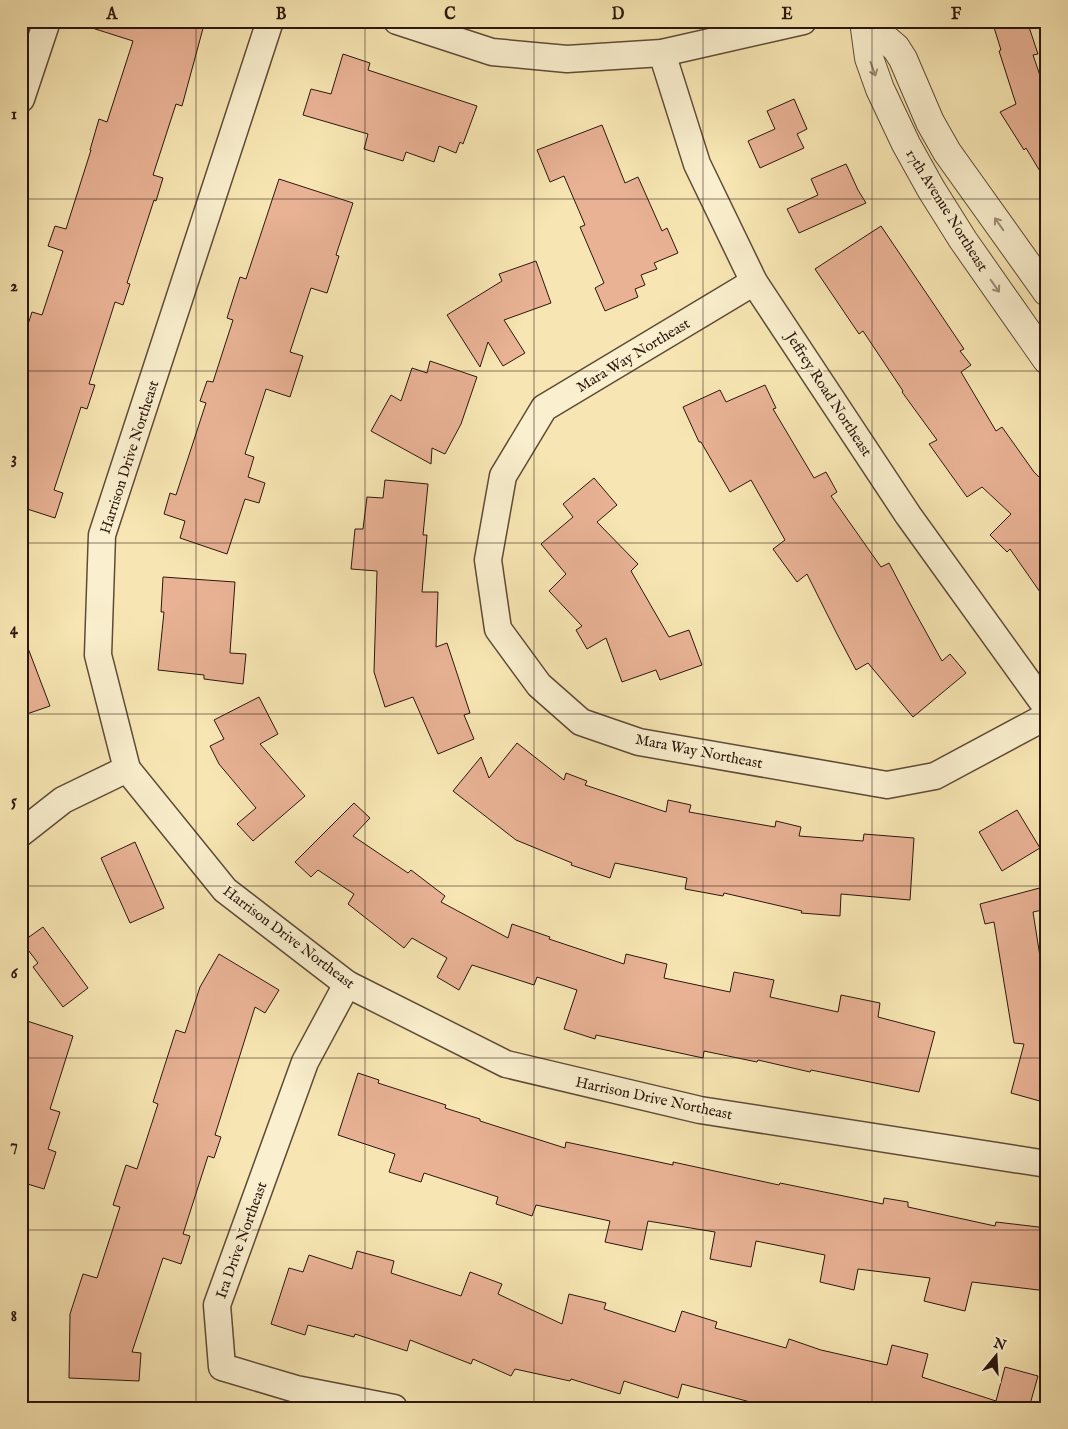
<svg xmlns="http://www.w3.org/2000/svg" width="1068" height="1429" font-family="'IM FELL English',serif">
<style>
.building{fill:#e9b295;stroke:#2b170e}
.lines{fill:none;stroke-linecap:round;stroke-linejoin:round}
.minor-casing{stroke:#5e4b37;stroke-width:29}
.tertiary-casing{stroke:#5e4b37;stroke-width:30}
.minor{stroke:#faefce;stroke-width:26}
.tertiary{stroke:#faefce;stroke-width:28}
.oneway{stroke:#9d8e78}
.grid{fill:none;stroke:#2b170e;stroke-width:1;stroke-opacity:0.55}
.labels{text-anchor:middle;stroke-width:4;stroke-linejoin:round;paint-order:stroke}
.street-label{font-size:15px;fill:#2b170e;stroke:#faefce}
.neatline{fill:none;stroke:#2b170e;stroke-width:2}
.grid-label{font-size:16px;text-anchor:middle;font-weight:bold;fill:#2b170e}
</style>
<rect width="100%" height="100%" fill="#f7e6b3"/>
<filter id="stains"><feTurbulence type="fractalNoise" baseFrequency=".004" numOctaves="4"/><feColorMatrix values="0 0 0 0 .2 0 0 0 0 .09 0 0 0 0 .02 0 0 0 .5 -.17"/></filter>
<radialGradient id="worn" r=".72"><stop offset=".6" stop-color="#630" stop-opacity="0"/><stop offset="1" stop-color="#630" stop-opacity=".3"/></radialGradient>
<g class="building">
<polygon points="89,21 205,21 182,106 176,104 153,175 163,178 156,201 154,200 127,283 130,284 123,305 115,302 89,384 95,385 87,409 81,407 54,490 63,493 55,518 21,507 21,346 32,312 42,315 63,251 48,246 55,226 66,229 91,150 90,150 99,119 107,122 133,41 89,27"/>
<polygon points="992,21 1027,21 1038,54 1033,55 1047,96 1047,183 1026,148 1024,150 1000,112 1016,104 999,51 1001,50"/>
<polygon points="343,54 370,63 368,70 477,106 463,144 460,142 456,153 439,146 434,162 406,152 403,161 364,149 368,134 303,115 311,89 331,94"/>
<polygon points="794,99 807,129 797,134 804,148 760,168 748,141 775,129 767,111"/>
<polygon points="602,125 625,183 638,177 662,231 667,228 678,253 654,263 657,269 641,275 645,285 635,289 638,297 605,311 595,288 604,283 580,227 585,225 564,176 550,182 537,150"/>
<polygon points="846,164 858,190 866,203 799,233 787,209 818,195 811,179"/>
<polygon points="279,179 353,203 336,255 339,256 327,293 311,288 290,352 303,356 290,397 266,389 245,454 254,457 248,477 265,483 259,503 245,499 227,554 180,538 185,521 164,514 170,493 176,495 206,403 200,401 207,381 213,382 233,320 227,318 240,277 246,279"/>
<polygon points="881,226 964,349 960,351 971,365 961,372 996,431 1002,427 1034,472 1047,485 1047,602 1010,549 1007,552 990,535 1011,514 982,487 967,497 929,444 937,440 902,392 903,391 863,331 859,334 815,269"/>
<polygon points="536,261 551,303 504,320 525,353 503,366 488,342 480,367 447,315 502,281 499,274"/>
<polygon points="430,361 477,377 461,424 445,454 432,448 431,464 371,431 391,395 401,401 412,368 427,373"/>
<polygon points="765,385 776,408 773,409 814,478 826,472 837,492 831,496 881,567 889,563 911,605 942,661 950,654 966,673 913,717 868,663 856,670 837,634 807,574 797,582 773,549 785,540 751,480 730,492 701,442 699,442 683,407 720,390 726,402"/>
<polygon points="594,478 617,505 597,522 638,564 631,571 669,637 689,630 702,665 660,680 656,670 622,682 606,638 587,649 576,630 582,626 549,591 566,574 541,544 573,517 563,504"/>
<polygon points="385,480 428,484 423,535 427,535 422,592 438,592 436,647 447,643 470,713 464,715 474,739 438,754 413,697 385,707 374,672 377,571 351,569 355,529 363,529 367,497 383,498"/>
<polygon points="163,577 235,582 230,653 246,654 243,684 204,679 204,675 158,670 164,612 161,612"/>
<polygon points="21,635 23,635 50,706 21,716"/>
<polygon points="259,697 278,734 260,744 305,796 253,841 237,824 256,808 219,764 210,746 224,739 214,720"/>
<polygon points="517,743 564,780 566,773 587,781 585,785 666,812 668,800 691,805 689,812 775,827 776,821 801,827 799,836 863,841 864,834 914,838 910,900 841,894 840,916 801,913 802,911 724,893 723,896 685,889 687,878 615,863 610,878 571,865 572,863 516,840 453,791 481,757 489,778"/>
<polygon points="354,803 370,818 353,836 408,873 411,870 445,896 441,902 508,938 512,924 550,937 549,939 624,964 626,954 667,964 664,978 730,992 734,972 774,980 770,997 838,1012 841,995 880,1003 878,1017 935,1032 919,1092 811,1070 810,1072 758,1060 757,1062 704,1051 703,1058 596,1035 595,1039 564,1029 577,990 537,977 534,985 472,965 459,990 437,977 447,958 412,938 404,948 348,904 354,894 318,870 311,877 295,862"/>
<polygon points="1017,810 1040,848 1002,871 979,832"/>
<polygon points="135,842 164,908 130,923 101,858"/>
<polygon points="1047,886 1047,909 1033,912 1041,963 1047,962 1047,1103 1011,1093 1024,1044 1014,1043 994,922 985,924 980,904"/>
<polygon points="43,927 88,988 63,1007 33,967 38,963 22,942"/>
<polygon points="219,954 279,990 265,1013 255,1007 215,1135 221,1137 214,1158 208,1156 183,1234 190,1236 181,1264 163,1258 132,1352 141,1353 139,1381 69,1378 70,1314 83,1274 97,1278 120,1207 113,1205 126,1165 137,1169 158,1104 153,1102 176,1030 185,1033 200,987"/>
<polygon points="21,1019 73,1036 50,1109 60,1112 48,1149 56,1152 44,1189 21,1182"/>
<polygon points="358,1073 379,1080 378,1083 446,1105 445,1108 480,1119 480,1121 565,1148 566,1142 673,1165 673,1162 779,1185 780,1183 883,1204 884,1198 908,1202 908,1207 995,1226 996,1222 1047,1228 1047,1291 972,1282 965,1311 924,1301 930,1278 858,1269 854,1290 820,1282 825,1255 756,1241 751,1267 710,1259 715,1232 648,1221 642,1250 605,1242 610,1221 536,1205 532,1216 496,1204 498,1197 424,1173 421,1182 389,1172 395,1154 338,1135"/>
<polygon points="357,1251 394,1261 391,1273 461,1296 470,1272 502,1284 498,1294 562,1324 569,1294 606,1303 604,1309 675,1332 682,1311 717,1322 715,1328 786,1348 789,1339 821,1350 887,1365 892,1345 928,1354 922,1377 996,1401 1005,1367 1038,1376 1029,1408 773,1408 682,1384 678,1398 624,1381 620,1394 571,1379 570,1381 515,1369 511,1376 473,1359 471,1364 410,1340 407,1351 355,1334 354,1337 308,1325 305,1335 271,1324 289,1268 303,1272 309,1255 352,1269"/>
</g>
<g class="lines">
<defs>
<g id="minor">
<polyline points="270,21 102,535 98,655 127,769 225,890 347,984 506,1064 700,1110 1047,1164"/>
<polyline points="397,21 492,52 567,59 662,53 803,21"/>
<polyline points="662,53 697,164 754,282 908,515 1047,708"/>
<polyline points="21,99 47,21"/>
<polyline points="754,282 544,408 503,476 488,560 498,629 539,685 581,722 639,742 887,785 935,776 1047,716"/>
<polyline points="21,833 63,800 127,769"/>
<polyline points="347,984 305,1062 217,1305 222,1367 296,1389 394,1408"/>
</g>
<g id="tertiary">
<polyline points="864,21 869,58 880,89 906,144 931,189 963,240 1047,360"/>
<polyline points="871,21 882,36 896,48 903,59 930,122 947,152 1047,292"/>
</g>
</defs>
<use href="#minor" class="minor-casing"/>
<use href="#tertiary" class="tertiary-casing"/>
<use href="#minor" class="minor"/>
<use href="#tertiary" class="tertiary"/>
</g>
<defs><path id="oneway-shaft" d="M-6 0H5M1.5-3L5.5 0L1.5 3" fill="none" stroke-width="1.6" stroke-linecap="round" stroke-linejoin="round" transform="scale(1.25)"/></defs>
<g class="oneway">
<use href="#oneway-shaft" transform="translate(873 69) rotate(70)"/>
<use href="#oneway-shaft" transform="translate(999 224) rotate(-125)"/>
<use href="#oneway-shaft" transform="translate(995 286) rotate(55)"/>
</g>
<path class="grid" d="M 196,21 L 196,1408M 365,21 L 365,1408M 534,21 L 534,1408M 703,21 L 703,1408M 872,21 L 872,1408M 21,199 L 1047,199M 21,371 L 1047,371M 21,543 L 1047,543M 21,714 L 1047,714M 21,886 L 1047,886M 21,1058 L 1047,1058M 21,1230 L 1047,1230"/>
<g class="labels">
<g class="street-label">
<text transform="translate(947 210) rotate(58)" y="5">17th Avenue Northeast</text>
<text transform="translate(633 355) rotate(-31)" y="5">Mara Way Northeast</text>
<text transform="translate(829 394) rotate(57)" y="5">Jeffrey Road Northeast</text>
<text transform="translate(129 457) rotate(-72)" y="5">Harrison Drive Northeast</text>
<text transform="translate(699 751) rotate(11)" y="5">Mara Way Northeast</text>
<text transform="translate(289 937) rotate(37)" y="5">Harrison Drive Northeast</text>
<text transform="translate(654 1098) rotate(12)" y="5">Harrison Drive Northeast</text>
<text transform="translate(241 1240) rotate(-70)" y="5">Ira Drive Northeast</text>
</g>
</g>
<rect width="1068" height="1429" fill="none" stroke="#f7e6b3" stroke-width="55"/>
<g transform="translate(996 1356) rotate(18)" stroke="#faefce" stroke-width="4" paint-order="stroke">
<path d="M0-4L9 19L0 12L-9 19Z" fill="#2b170e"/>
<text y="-8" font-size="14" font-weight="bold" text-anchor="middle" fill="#2b170e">N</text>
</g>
<rect x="28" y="28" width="1012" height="1374" class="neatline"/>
<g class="grid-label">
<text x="112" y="19">A</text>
<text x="281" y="19">B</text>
<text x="450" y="19">C</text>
<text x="618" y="19">D</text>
<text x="787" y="19">E</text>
<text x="956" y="19">F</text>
<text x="14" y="119">1</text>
<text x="14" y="291">2</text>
<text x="14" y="463">3</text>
<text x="14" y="634">4</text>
<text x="14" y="806">5</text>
<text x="14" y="978">6</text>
<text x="14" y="1150">7</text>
<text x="14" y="1321">8</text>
</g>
<rect width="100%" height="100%" filter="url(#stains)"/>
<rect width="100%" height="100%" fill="url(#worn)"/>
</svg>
